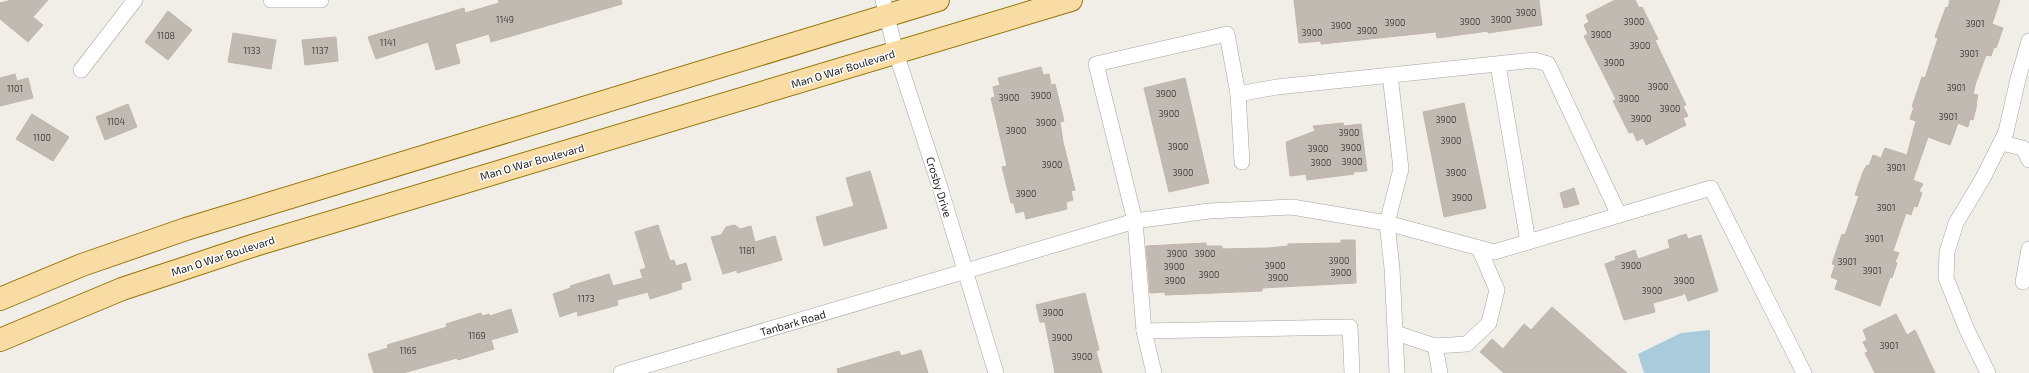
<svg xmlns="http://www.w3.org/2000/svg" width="2029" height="373" font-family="'Exo 2',sans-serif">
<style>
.water{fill:#a9cbdb}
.building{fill:#c0bab3;stroke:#c1b6aa}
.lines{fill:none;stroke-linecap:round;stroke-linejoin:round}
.minor-casing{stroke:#a4a4a4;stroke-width:16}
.primary-casing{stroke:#947307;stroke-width:24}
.minor{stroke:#fff;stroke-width:15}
.primary{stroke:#f8dca4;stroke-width:22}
.labels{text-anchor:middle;stroke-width:3;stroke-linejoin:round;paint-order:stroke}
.number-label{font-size:9px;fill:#484645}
.street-label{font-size:11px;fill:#202020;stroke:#fff}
</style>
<rect width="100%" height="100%" fill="#f0eee7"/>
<polygon class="water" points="1710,330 1710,373 1644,373 1638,354 1681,333"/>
<g class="building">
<polygon points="12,0 48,0 33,17 43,25 28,42 0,19 0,3"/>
<polygon points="498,0 621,0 622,4 491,42 489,34 455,44 460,63 436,70 428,42 376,59 368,37 464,8 465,13 499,3"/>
<polygon points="1294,0 1539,0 1542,25 1488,33 1488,31 1437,38 1436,32 1321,44 1321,41 1299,43"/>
<polygon points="1615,0 1635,0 1639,8 1642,7 1658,39 1655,40 1660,51 1686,105 1683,106 1688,116 1683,118 1686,125 1646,145 1643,138 1637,141 1633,132 1629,133 1613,101 1616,99 1584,36 1588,34 1584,25 1589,22 1586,15"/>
<polygon points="1950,0 2000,0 1992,24 2003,28 1996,48 1994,47 1991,56 1986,55 1976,82 1973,94 1978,95 1976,104 1977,104 1973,120 1970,119 1968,127 1958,123 1950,145 1928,137 1913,180 1923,184 1919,191 1922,193 1917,207 1914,206 1911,215 1906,213 1893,251 1899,253 1895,262 1897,263 1892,278 1890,277 1880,306 1835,289 1838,280 1831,277 1835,265 1832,264 1842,234 1845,235 1859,196 1855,195 1863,172 1867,165 1869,166 1873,155 1881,158 1885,148 1907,155 1916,121 1910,119 1914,107 1912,107 1922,77 1925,78 1938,38 1935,37 1946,7 1948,8"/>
<polygon points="168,11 192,30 168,60 145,42"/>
<polygon points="233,33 276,40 271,69 228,62"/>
<polygon points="336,37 338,61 305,65 302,40"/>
<polygon points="1041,67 1043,75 1049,74 1051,85 1055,84 1064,121 1060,122 1063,142 1075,190 1071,191 1073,200 1066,202 1067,209 1026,219 1024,211 1016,213 1014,203 1011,203 1002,167 1007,166 991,98 995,97 993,87 1000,85 998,78"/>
<polygon points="15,74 17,81 28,78 33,98 0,106 0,78"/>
<polygon points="1185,78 1209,183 1169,192 1144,88"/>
<polygon points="1464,103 1486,208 1444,217 1423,112"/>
<polygon points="128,104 137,127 105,140 96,117"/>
<polygon points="32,114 69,137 53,161 16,139"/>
<polygon points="1343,123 1344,126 1361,124 1367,171 1353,172 1354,174 1307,180 1306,174 1290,176 1286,142 1315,131 1313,126"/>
<polygon points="870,171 887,228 824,246 816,217 854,206 846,178"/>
<polygon points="1574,188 1579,204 1564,208 1560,193"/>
<polygon points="658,225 670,261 674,260 676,266 686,263 691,280 681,283 682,289 650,299 648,292 617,300 618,305 578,316 577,311 560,317 553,294 571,288 570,286 609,274 613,286 643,278 640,270 646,268 635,232"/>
<polygon points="735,225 740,229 751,226 755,242 775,236 782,260 737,273 737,270 723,274 711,237 721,235 726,227"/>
<polygon points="1686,234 1688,239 1701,235 1718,291 1688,301 1685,293 1682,295 1653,303 1655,312 1624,320 1605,264 1616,260 1615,257 1635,250 1638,259 1670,248 1668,240"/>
<polygon points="1341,240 1355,240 1356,283 1262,288 1262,291 1165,295 1165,292 1150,293 1146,246 1206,243 1206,246 1222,246 1222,249 1269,248 1288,246 1288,244 1341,243"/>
<polygon points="1085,293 1099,350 1096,351 1102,373 1055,373 1045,322 1040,322 1036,305"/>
<polygon points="1552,307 1627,373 1504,373 1480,352 1492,339 1503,349 1524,324 1531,330"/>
<polygon points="511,309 518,332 491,340 494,349 458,360 457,358 403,373 374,373 368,354 388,348 387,345 447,327 446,324 481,313 482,316 489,314 490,316"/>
<polygon points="1896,314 1907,335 1915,330 1935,373 1875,373 1865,353 1868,352 1863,342 1867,340 1863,330"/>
<polygon points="921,350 928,373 838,373 837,369 899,351 901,356"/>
</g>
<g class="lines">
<defs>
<g id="minor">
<polyline points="271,0 321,0"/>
<polyline points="883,0 896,53 939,184 996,373"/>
<polyline points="1498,65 1528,242"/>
<polyline points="81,70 135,0"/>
<polyline points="1390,75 1401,169 1387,223 1392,268 1397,373"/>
<polyline points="1238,94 1242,162"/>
<polyline points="2001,143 2023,148 2029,160"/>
<polyline points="2023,282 2029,249"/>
<polyline points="1144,331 1135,221 1096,64 1227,34 1238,94 1277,87 1534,60 1548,64 1619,215"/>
<polyline points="1396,333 1435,346 1467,344 1489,323 1497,290 1479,248"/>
<polyline points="1435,346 1440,373"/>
<polyline points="621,373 1135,221 1209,211 1292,207 1387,223 1494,252 1711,188 1804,373"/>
<polyline points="1154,373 1144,331 1350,327 1352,373"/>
<polyline points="1988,373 1967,330 1946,278 1947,252 1956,223 1983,178 2006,132 2018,79 2029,41"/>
</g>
<g id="primary">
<polyline points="0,299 82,265 186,229 938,0"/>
<polyline points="0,340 122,289 255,245 1071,0"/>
</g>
</defs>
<use href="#minor" class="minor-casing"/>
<use href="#primary" class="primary-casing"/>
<use href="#minor" class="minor"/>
<use href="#primary" class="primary"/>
</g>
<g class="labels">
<g class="number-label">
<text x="1526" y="16">3900</text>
<text x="505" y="23">1149</text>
<text x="1501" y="23">3900</text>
<text x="1470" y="25">3900</text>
<text x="1634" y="25">3900</text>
<text x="1395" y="26">3900</text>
<text x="1975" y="27">3901</text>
<text x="1341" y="29">3900</text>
<text x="1367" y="34">3900</text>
<text x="1312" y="36">3900</text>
<text x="1601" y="38">3900</text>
<text x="166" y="39">1108</text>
<text x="388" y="46">1141</text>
<text x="1640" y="49">3900</text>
<text x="252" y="54">1133</text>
<text x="320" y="54">1137</text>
<text x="1969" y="57">3901</text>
<text x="1614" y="66">3900</text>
<text x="1658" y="90">3900</text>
<text x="1956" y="91">3901</text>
<text x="15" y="92">1101</text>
<text x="1166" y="97">3900</text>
<text x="1041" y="99">3900</text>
<text x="1009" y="101">3900</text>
<text x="1629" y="102">3900</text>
<text x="1670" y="112">3900</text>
<text x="1169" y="117">3900</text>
<text x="1948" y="120">3901</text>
<text x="1641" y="122">3900</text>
<text x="1446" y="123">3900</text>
<text x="116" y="125">1104</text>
<text x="1046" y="126">3900</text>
<text x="1016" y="134">3900</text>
<text x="1349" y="136">3900</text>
<text x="42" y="141">1100</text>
<text x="1451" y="144">3900</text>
<text x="1178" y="150">3900</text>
<text x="1351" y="151">3900</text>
<text x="1318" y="152">3900</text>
<text x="1352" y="165">3900</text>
<text x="1321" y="166">3900</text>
<text x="1052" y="168">3900</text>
<text x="1896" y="171">3901</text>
<text x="1183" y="176">3900</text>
<text x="1456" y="176">3900</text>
<text x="1026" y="197">3900</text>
<text x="1462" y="201">3900</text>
<text x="1886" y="211">3901</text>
<text x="1874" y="242">3901</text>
<text x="747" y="254">1181</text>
<text x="1177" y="257">3900</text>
<text x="1205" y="257">3900</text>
<text x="1339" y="264">3900</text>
<text x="1847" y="265">3901</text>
<text x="1275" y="269">3900</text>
<text x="1631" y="269">3900</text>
<text x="1174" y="270">3900</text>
<text x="1872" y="274">3901</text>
<text x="1341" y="276">3900</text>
<text x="1209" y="278">3900</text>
<text x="1278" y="281">3900</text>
<text x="1175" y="284">3900</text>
<text x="1684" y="284">3900</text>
<text x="1652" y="294">3900</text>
<text x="586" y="302">1173</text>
<text x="1053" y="316">3900</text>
<text x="477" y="339">1169</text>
<text x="1062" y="341">3900</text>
<text x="1889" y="349">3901</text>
<text x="408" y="354">1165</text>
<text x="1082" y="360">3900</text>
</g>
<g class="street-label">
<text transform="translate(843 69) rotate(-17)" y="4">Man O War Boulevard</text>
<text transform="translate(532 162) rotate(-16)" y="4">Man O War Boulevard</text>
<text transform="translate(939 187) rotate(73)" y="4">Crosby Drive</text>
<text transform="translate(223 256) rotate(-18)" y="4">Man O War Boulevard</text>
<text transform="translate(793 323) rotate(-16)" y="4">Tanbark Road</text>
</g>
</g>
</svg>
